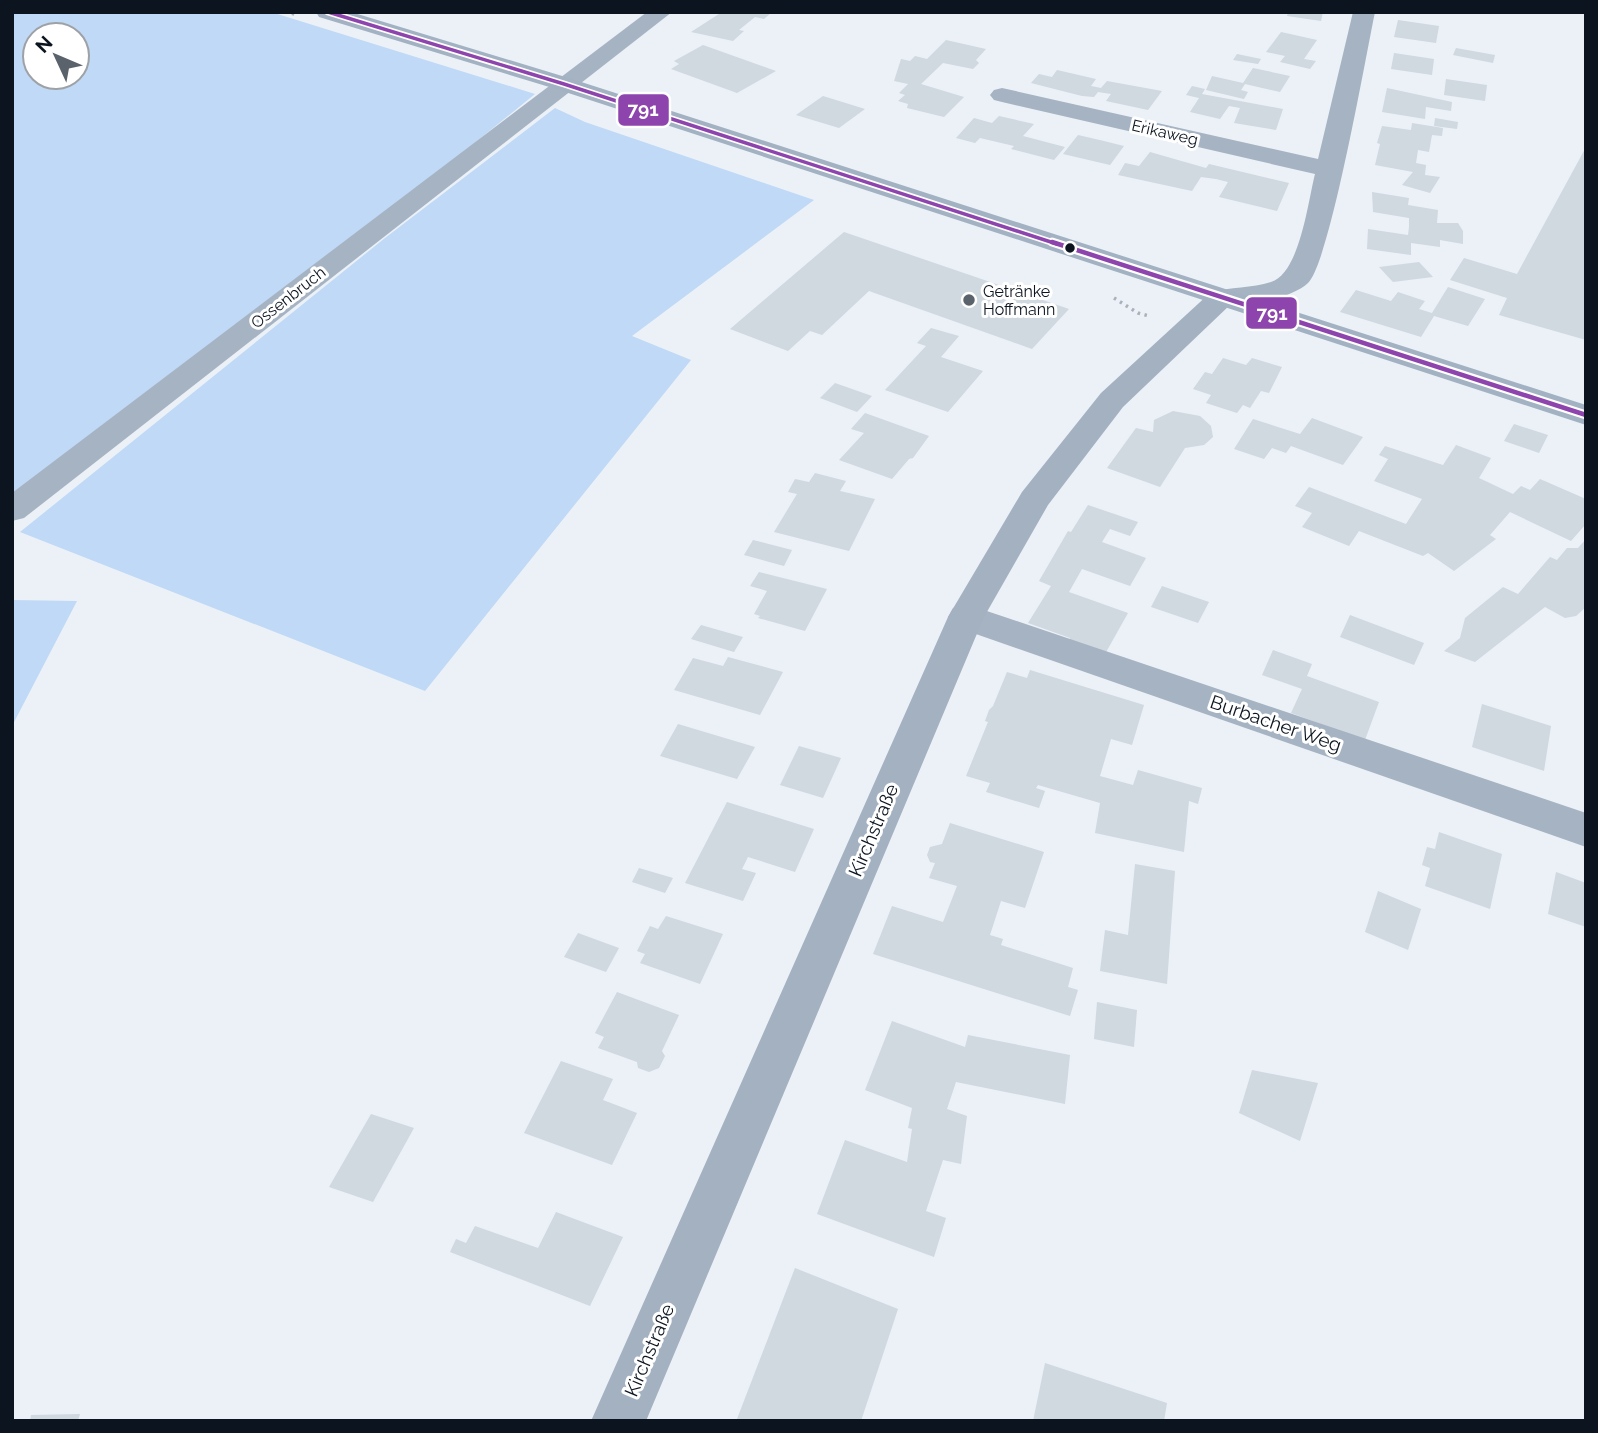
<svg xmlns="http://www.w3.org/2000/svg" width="1598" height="1433" font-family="Raleway,sans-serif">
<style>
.green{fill:#bfd9f6;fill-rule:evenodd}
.building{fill:#d0d8e0}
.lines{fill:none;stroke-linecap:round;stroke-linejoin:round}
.path-far1{stroke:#a9b1bb;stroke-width:2.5;stroke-dasharray:2.5 3.5;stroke-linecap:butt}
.path{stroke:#a9b1bb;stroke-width:3.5;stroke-dasharray:2.5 4.5;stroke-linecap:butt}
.street{fill:#a6b3c2;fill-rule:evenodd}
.secondary{fill:#a4b1c1;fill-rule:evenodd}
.primary{fill:#a3b2c2;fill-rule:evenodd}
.bus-1-far1-casing{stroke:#fff;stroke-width:7}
.bus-1-casing{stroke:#fff;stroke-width:9}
.bus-1-far1{stroke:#8e44ad;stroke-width:3.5}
.bus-1{stroke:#8e44ad;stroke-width:4.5}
.bus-dot{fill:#0c151f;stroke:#fff;stroke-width:2.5}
.poi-dot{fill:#5a626b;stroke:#fff;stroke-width:2.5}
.labels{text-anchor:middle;stroke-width:6;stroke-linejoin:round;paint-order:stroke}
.far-street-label{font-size:16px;fill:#0c151f;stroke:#fff}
.far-poi-label{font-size:16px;fill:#0c151f;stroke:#fff;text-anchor:start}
.street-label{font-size:19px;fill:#0c151f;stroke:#fff}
.line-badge{stroke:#fff;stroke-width:2.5}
.badge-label{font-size:19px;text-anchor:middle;font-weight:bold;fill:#fff}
</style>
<rect width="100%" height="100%" fill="#ebf1f7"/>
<g class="green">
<path d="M 12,12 L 271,12 L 535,94 L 371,227 L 12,495 ZM 35,35 L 77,35 L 77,77 L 35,77 Z"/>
<polygon points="555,108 585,122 814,200 632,336 691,360 425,691 20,532 385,238"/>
<polygon points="12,600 77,601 12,726"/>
</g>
<g class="building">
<polygon points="722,12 768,12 771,13 764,19 755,17 739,30 744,31 733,41 691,32"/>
<polygon points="1288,12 1323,12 1321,21 1287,16"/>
<polygon points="1398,20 1439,26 1436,43 1394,37"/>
<polygon points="1281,32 1317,40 1304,59 1316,61 1310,69 1280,62 1285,56 1266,52"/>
<polygon points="946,40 986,49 976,60 979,63 973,69 943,63 921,84 964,97 944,117 907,108 908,104 898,101 905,95 899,93 908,84 894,81 901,59 910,61 915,56 927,59"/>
<polygon points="703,45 776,71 737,93 671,69 679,64 674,61"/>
<polygon points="1456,48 1495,55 1493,63 1453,55"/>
<polygon points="1394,53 1434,59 1432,75 1391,69"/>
<polygon points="1237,54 1261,59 1258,64 1233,60"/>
<polygon points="1253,68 1290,76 1280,92 1245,84 1241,90 1248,92 1244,99 1206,90 1212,76 1243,83"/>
<polygon points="1057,70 1096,79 1091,86 1101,88 1107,81 1162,91 1148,110 1106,101 1111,94 1098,92 1094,97 1082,96 1031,83 1039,74 1052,77"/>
<polygon points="1446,79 1487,85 1485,101 1444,95"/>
<polygon points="1192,86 1205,89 1202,94 1283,109 1276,130 1234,123 1240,108 1229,106 1220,119 1190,112 1199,98 1186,95"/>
<polygon points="1387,88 1452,102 1451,111 1426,107 1425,119 1382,112"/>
<polygon points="823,96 865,109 839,128 796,115"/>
<polygon points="999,116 1034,124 1023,136 1065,147 1054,160 1011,149 1014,146 980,138 975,143 956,138 974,118 992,123"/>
<polygon points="1435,118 1458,122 1457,129 1434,126"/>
<polygon points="1412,123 1443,128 1442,136 1432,135 1429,152 1418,150 1416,163 1426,165 1425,175 1440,177 1430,193 1402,185 1413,172 1375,165 1380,144 1377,143 1382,126 1411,130"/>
<polygon points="1078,135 1104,141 1124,146 1110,165 1063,154"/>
<polygon points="1586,147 1586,340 1499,315 1507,298 1450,280 1464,258 1517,274"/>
<polygon points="1150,152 1206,168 1209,164 1289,183 1277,211 1219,197 1228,182 1216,179 1201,177 1192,191 1118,175 1125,163 1139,166"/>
<polygon points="1372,192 1409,198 1408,205 1438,210 1437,223 1458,223 1463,231 1463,244 1440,240 1440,247 1411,243 1411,255 1367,249 1368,229 1408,235 1409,227 1409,218 1373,212"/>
<polygon points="844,232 1069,309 1032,349 869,291 822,335 810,331 788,351 730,329"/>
<polygon points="1419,262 1433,277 1393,282 1379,267"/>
<polygon points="1448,287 1485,299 1468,326 1434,316 1421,337 1340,312 1356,290 1391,301 1398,292 1425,301 1419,309 1432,313"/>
<polygon points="931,328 959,336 941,357 983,371 948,412 885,390 926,346 917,343"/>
<polygon points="1223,358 1246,365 1252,358 1282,367 1269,393 1261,391 1250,408 1243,405 1237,413 1206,403 1211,395 1193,389 1205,372 1212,374"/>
<polygon points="835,383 872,396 857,412 820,398"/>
<polygon points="1173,411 1200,416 1211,426 1213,437 1204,445 1185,448 1160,487 1107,468 1136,428 1153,432 1154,420"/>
<polygon points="865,413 929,436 913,458 909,459 892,479 839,460 864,433 851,429"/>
<polygon points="1312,418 1363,437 1343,465 1291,446 1286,453 1272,448 1264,459 1234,449 1253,419 1300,434"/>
<polygon points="1514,424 1548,435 1539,453 1504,441"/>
<polygon points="1456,445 1491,458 1479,478 1513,494 1521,486 1530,490 1540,479 1586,499 1586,524 1571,541 1510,512 1490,535 1496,539 1454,571 1428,553 1423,556 1359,531 1349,546 1302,527 1312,513 1295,506 1309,487 1406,524 1422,499 1374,481 1388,459 1379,455 1385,446 1443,465"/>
<polygon points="815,473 846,481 840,491 875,499 849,551 774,532 797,494 788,492 795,479 809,482"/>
<polygon points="1088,505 1138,522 1130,536 1110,529 1102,542 1146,558 1130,586 1082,569 1069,592 1128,613 1105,654 1067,644 1070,638 1028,623 1051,586 1039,581 1068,531 1071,532"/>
<polygon points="1586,539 1586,607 1576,616 1565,618 1545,607 1475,662 1444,651 1460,638 1465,618 1503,587 1518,594 1550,557 1557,560 1567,548 1578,548"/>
<polygon points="753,540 792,550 784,566 744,555"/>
<polygon points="759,572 827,589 805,631 758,618 760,616 754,614 767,591 750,586"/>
<polygon points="1162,586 1209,602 1198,623 1151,607"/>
<polygon points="1350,615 1424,643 1414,665 1340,637"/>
<polygon points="701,625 743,637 734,652 691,639"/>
<polygon points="1273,650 1312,664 1307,676 1379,702 1365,740 1291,713 1302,689 1262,675"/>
<polygon points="728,657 783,672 760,715 674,690 693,658 723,666"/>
<polygon points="1030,670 1144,705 1132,745 1111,739 1100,776 1133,785 1138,770 1202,788 1198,804 1189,801 1184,852 1095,833 1100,803 1038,785 1036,788 1045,791 1039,808 986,792 990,783 966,776 988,722 985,721 989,710 993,706 1007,672 1027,678"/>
<polygon points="1482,704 1551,726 1544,771 1472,747"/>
<polygon points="678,724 755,747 737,779 660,756"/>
<polygon points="799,746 841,758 823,798 780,785"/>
<polygon points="727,802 814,829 795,872 748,857 742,869 756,873 743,901 685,883"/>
<polygon points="950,823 1044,852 1025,908 1001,901 990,935 1003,939 1001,945 1073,968 1068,987 1078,990 1070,1016 873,954 892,906 943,922 957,886 929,878 935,863 930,862 927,855 930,847 942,844"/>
<polygon points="1439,832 1502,854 1490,909 1425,886 1430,868 1422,865 1427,847 1435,849"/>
<polygon points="1135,864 1175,871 1167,984 1100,971 1105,930 1128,935"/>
<polygon points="639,868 673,878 665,893 632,882"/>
<polygon points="1556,872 1586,883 1586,927 1548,914"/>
<polygon points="1378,891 1421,909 1408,950 1365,932"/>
<polygon points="666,916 723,934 700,984 640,963 645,954 637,951 650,926 658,929"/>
<polygon points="578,933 619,948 606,972 564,957"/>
<polygon points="617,992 679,1015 662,1051 665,1056 659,1068 649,1072 638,1068 637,1062 598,1048 604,1037 595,1033"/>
<polygon points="1097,1002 1137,1010 1134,1047 1094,1039"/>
<polygon points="892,1021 965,1047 968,1035 1070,1055 1065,1104 956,1082 947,1109 967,1116 964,1139 961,1164 943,1160 926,1211 946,1218 934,1257 817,1214 845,1140 907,1162 912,1129 908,1128 912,1108 865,1090"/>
<polygon points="561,1061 613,1079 603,1100 637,1113 612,1165 524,1133"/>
<polygon points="1252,1070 1318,1083 1300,1141 1239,1113"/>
<polygon points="371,1114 414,1128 373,1202 329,1187"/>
<polygon points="556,1212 623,1237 590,1306 450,1252 456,1239 466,1243 475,1226 538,1248"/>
<polygon points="795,1268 898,1309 861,1421 737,1419"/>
<polygon points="1045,1363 1167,1403 1164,1421 1033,1421"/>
<polygon points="80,1414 78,1421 30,1421 31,1415"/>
</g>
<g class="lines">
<polyline class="path-far1" points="286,12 296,15"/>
<polyline class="path" points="1114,298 1138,313 1149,316"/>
<g class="street">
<polygon points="647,12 672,12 24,518 12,521 12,493"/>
<path d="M 1353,12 L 1375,12 C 1366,55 1330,262 1308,283 C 1290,300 1234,310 1211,304 L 1207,298 L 1211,292 C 1230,287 1252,288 1271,282 C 1300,273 1308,201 1315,174 L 1002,102 L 994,100 L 990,95 L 994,90 L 1002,88 L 1318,159 Z"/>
<polygon points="966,604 1586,813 1586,847 953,626 948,617 953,608"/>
</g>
<polygon class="secondary" points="1221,289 1231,292 1235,298 1231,304 1123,407 1048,505 984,617 646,1421 591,1421 948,617 1022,492 1101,393 1211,292"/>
<polygon class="primary" points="316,12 351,12 572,79 1586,405 1586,425 556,89 319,17"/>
<defs>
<polyline id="bus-1-far1" points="328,12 564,84 1057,244"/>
<polyline id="bus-1" points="1052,242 1586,415"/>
</defs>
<use href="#bus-1-far1" class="bus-1-far1-casing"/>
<use href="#bus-1" class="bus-1-casing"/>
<use href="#bus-1-far1" class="bus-1-far1"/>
<use href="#bus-1" class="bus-1"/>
</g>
<circle class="bus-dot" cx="1070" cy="248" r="6"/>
<circle class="poi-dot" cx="969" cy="300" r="7"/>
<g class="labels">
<g class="far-street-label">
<text transform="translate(1165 132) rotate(13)" y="6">Erikaweg</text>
<text transform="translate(288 297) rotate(-38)" y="6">Ossenbruch</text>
</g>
<g class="far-poi-label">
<text x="983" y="297">Getränke<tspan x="983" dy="18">Hoffmann</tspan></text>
</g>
<g class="street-label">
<text transform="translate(1276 723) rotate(19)" y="7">Burbacher Weg</text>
<text transform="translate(873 830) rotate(-67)" y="7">Kirchstraße</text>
<text transform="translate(649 1350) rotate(-67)" y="7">Kirchstraße</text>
</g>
</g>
<g class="line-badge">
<rect x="617" y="93" width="53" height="34" rx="7" fill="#8e44ad"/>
<rect x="1245" y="296" width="53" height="34" rx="7" fill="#8e44ad"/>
</g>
<g class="badge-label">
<text x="643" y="116">791</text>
<text x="1272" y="320">791</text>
</g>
<rect width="1598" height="1433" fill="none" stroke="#0c151f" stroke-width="28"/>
<g transform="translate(56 56) rotate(314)"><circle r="33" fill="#ffffff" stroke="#9ea1a5" stroke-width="2"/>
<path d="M0-5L12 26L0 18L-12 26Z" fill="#5a626b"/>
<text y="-10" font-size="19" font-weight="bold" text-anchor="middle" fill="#0c151f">N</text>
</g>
</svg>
